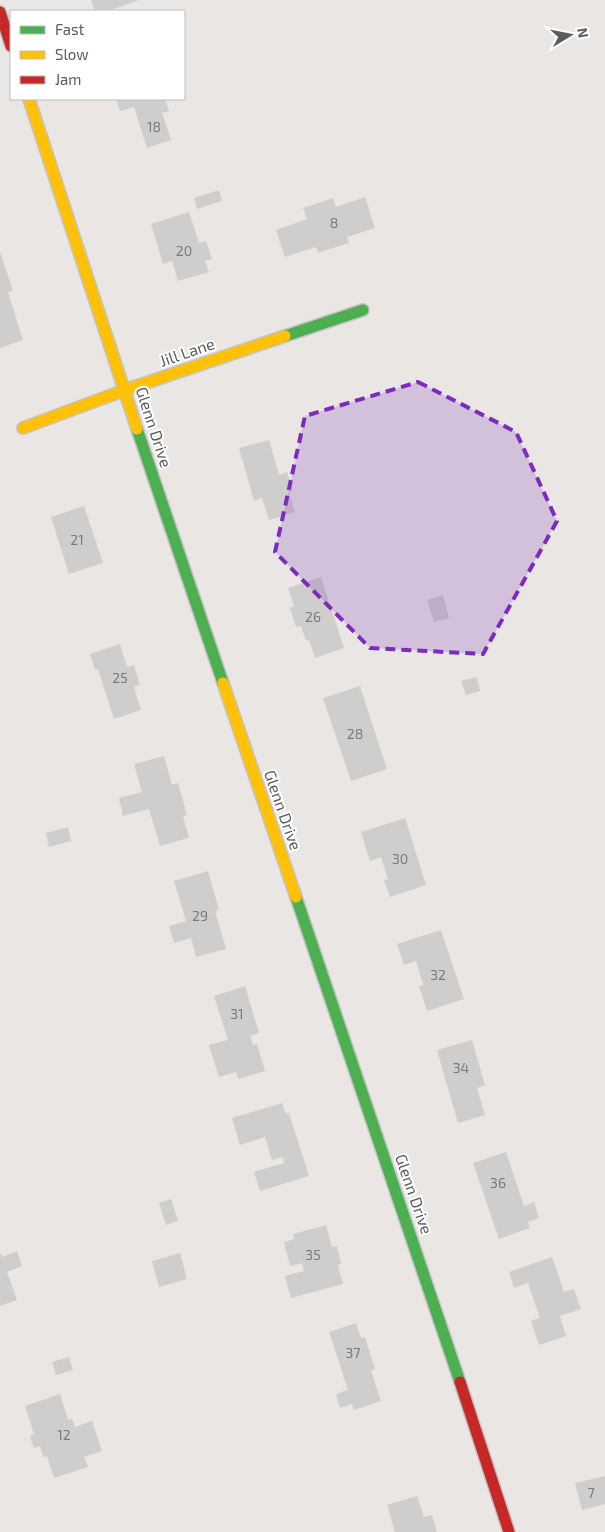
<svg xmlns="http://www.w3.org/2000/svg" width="605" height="1532" font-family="'Exo 2',sans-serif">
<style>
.building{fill:#d0cecc}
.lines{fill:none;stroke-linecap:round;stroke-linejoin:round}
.fast-casing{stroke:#c4c3c4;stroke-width:14}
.slow-casing{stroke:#c4c3c4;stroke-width:14}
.jam-casing{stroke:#c4c3c4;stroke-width:14}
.fast{stroke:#4caf50;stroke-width:11}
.slow{stroke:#ffc107;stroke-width:11}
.jam{stroke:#c62828;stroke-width:11}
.marked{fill:#7b2cbf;fill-opacity:0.2;stroke:#7b2cbf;stroke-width:4;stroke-dasharray:10 6;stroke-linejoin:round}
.labels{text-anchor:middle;stroke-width:4;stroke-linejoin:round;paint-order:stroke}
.number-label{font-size:14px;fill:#787a7c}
.street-label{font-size:16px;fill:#595d60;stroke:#fff}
</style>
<rect width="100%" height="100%" fill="#e9e6e3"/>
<g class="building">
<polygon points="91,0 139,0 108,11 95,11"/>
<polygon points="116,99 165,99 169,111 162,113 171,140 147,148 134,107 120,111"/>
<polygon points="219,190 222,201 197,209 194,198"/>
<polygon points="365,197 375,228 347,237 349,243 318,253 316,247 285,257 276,230 307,219 303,208 333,198 336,207"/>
<polygon points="189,212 199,243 206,241 212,259 205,261 209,272 178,281 172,261 163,264 151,224"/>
<polygon points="0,252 13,291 8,292 23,340 0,348"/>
<polygon points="269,440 279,475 287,472 293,491 289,492 295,512 269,520 262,498 254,501 239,448"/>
<polygon points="84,506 103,563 69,574 51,517"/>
<polygon points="321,577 344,648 315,658 309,640 306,641 301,626 296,627 290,608 294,606 288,588"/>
<polygon points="443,595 449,618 434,622 427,600"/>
<polygon points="120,644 127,667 134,665 140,685 134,687 141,710 114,719 98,669 95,670 90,654"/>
<polygon points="477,677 480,691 466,695 461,681"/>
<polygon points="360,686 387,769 351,781 323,698"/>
<polygon points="164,756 172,785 178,783 187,815 183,816 189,838 160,846 149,809 123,816 119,798 142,792 134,764"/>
<polygon points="405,818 426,885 390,897 384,880 388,879 381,857 370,861 361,832"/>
<polygon points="68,827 71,841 49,847 46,833"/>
<polygon points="208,871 219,910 215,911 226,949 196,957 191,938 174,943 169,926 186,921 174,881"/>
<polygon points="441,930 464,999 427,1011 419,986 423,985 416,961 404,965 397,944"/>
<polygon points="245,986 259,1033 250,1036 253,1045 257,1044 265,1071 238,1079 236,1072 219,1077 209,1045 228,1040 214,996"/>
<polygon points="472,1040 485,1085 477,1088 485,1115 458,1123 437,1050"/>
<polygon points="282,1103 286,1114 289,1113 309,1176 260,1191 254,1172 284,1163 283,1157 272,1160 265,1137 240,1145 232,1118"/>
<polygon points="506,1152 524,1206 534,1202 539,1218 528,1222 530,1228 499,1239 473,1163"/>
<polygon points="171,1199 178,1221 166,1225 159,1203"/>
<polygon points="326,1225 332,1247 337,1246 341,1264 338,1265 343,1284 291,1298 285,1276 304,1271 302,1263 290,1266 284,1242 294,1239 293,1234"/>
<polygon points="17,1251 22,1266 7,1272 17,1300 0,1306 0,1252 2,1257"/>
<polygon points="180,1253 187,1279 159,1287 152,1261"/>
<polygon points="552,1257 564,1292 574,1289 581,1309 560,1316 566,1336 539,1345 531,1321 540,1318 528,1283 514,1288 509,1272"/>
<polygon points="356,1323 361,1338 365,1337 375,1369 371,1371 381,1401 354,1410 352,1404 340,1408 336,1394 348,1390 329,1332"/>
<polygon points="69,1357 73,1370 56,1375 52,1362"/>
<polygon points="60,1394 68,1420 72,1419 75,1427 92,1421 102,1451 84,1457 88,1467 54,1478 47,1456 43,1457 40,1446 34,1448 30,1436 34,1434 25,1406"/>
<polygon points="605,1476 605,1504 582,1510 575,1483"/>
<polygon points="417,1496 424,1517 432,1515 437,1532 395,1532 387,1505"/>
</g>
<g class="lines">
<defs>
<g id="fast">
<polyline points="285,336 363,310"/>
<polyline points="137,429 223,683"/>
<polyline points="296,897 460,1382"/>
</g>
<g id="slow">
<polyline points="29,99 137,429"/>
<polyline points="23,428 125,390 285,336"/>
<polyline points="223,683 296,897"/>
</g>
<g id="jam">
<polyline points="0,12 11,46"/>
<polyline points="460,1382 509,1532"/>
</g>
</defs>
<use href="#fast" class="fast-casing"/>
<use href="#slow" class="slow-casing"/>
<use href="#jam" class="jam-casing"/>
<use href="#fast" class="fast"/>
<use href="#slow" class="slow"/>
<use href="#jam" class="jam"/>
</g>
<path class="marked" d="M 418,382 L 516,432 L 557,521 L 483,654 L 370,648 L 275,552 L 305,416 Z"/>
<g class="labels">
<g class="number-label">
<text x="154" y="132">18</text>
<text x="334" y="228">8</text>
<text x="184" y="256">20</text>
<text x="77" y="545">21</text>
<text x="313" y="622">26</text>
<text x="120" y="683">25</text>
<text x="355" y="739">28</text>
<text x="400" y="864">30</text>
<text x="200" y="921">29</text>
<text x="438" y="980">32</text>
<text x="237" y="1019">31</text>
<text x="461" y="1073">34</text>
<text x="498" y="1188">36</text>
<text x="313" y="1260">35</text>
<text x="353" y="1358">37</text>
<text x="64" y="1440">12</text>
<text x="591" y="1498">7</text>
</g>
<g class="street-label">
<text transform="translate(187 352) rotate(-19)" y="6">Jill Lane</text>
<text transform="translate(154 427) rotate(72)" y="6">Glenn Drive</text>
<text transform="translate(283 810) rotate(71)" y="6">Glenn Drive</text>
<text transform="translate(414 1194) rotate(71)" y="6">Glenn Drive</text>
</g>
</g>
<rect x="10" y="10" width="175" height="90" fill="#ffffff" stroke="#bdbebf"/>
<rect x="20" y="26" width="25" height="8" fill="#4caf50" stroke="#bdbebf"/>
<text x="55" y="35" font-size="15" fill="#595d60">Fast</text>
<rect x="20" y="51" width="25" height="8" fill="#ffc107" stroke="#bdbebf"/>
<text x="55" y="60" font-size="15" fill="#595d60">Slow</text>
<rect x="20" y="76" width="25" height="8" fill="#c62828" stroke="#bdbebf"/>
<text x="55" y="85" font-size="15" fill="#595d60">Jam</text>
<g transform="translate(570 35) rotate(80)" stroke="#ffffff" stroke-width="4" paint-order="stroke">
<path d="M0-4L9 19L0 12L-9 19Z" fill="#595d60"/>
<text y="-8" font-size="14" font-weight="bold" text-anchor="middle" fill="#595d60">N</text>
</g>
</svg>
